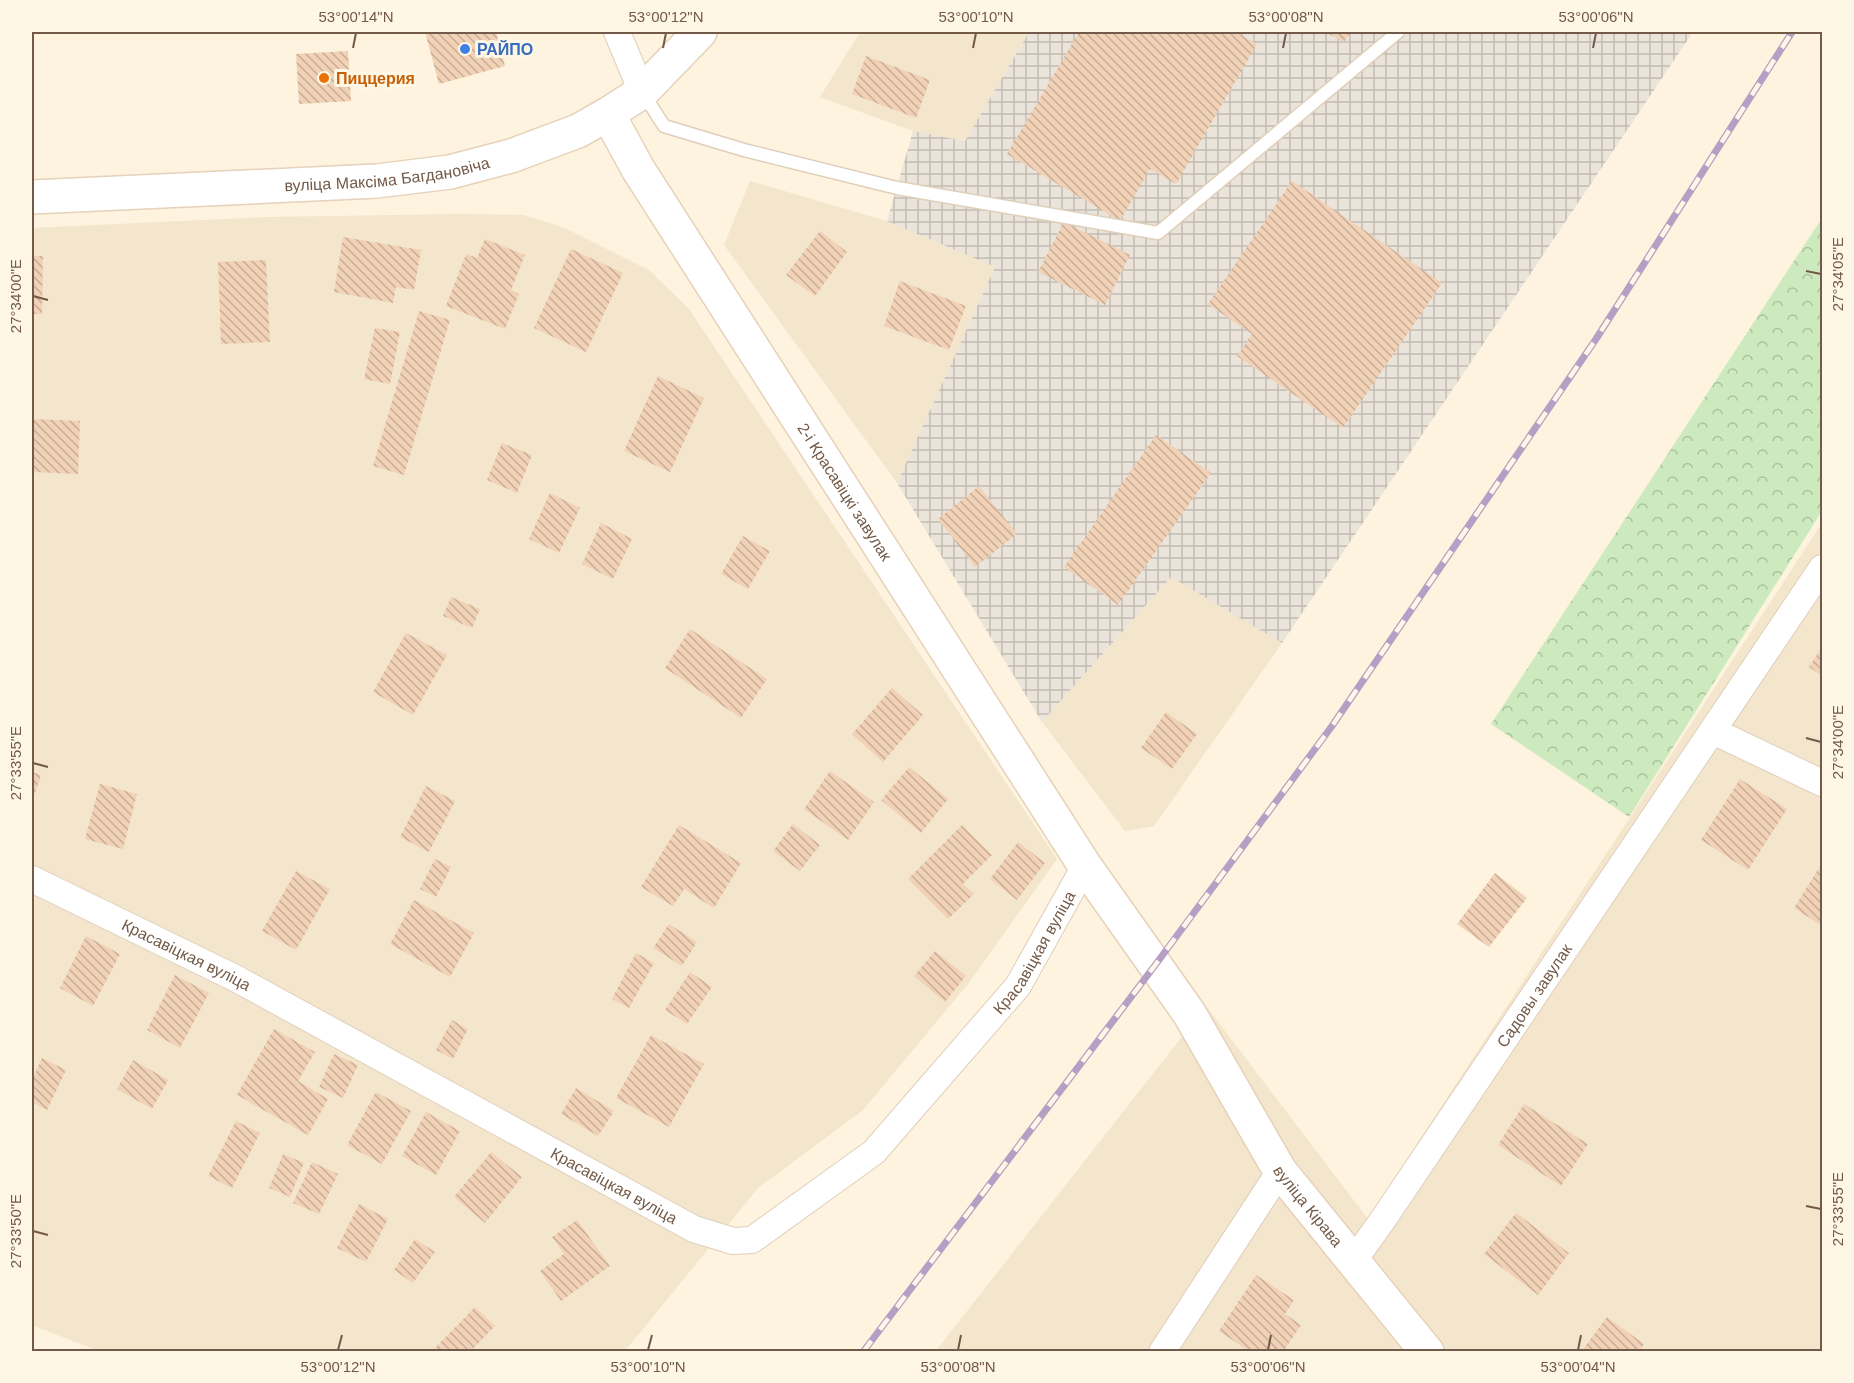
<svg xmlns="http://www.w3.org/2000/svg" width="1854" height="1383" font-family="Arial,sans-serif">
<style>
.residential{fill:#f4e5cd}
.industrial{fill:url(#industrial-grid)}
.forest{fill:url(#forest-crowns)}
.building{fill:url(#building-back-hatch)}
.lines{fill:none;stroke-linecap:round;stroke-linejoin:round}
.service-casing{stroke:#e0cfbb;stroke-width:15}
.minor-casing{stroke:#e0cfbb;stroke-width:28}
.secondary-casing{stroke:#e6d1b9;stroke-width:36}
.service{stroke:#fff;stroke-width:12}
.minor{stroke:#fff;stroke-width:26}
.secondary{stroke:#fff;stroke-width:33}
.rail-casing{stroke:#b69fc5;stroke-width:7}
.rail{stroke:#fff7e6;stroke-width:4.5;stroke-dasharray:14;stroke-linecap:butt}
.ticks{fill:none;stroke:#735947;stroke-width:2}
.shop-dot{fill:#3f7fe0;stroke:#fff7e6;stroke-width:2}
.food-dot{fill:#e8710a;stroke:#fff7e6;stroke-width:2}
.labels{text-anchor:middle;stroke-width:6;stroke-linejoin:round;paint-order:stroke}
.shop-label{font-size:16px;font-weight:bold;fill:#366cbe;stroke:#fff7e6;text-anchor:start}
.food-label{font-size:16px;font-weight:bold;fill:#c56008;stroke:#fff7e6;text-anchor:start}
.street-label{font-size:16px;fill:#735947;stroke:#fff7e6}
.neatline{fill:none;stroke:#735947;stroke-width:2}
.ticks-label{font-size:15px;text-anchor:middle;fill:#735947}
</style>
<defs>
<pattern id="industrial-grid" width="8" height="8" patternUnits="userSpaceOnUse" patternTransform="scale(1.5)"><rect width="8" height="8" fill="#eae4db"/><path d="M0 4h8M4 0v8" fill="none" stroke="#c2bcb3"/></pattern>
<pattern id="forest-crowns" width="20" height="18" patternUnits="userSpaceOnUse" patternTransform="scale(1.5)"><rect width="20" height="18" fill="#cdeabe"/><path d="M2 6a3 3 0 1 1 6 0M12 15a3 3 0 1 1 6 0" fill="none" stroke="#abc19c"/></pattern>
<pattern id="building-back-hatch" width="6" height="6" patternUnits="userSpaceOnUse" patternTransform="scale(1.5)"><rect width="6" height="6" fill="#f2d2b6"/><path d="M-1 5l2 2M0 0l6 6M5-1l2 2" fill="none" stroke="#c8ad96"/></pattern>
</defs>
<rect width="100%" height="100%" fill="#fdf3df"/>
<g class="residential">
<polygon points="860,32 1029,32 965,141 913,131 820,97"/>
<polygon points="750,181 887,221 995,267 897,483 724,245"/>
<polygon points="461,214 524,215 565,228 649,270 689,309 1057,859 968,984 863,1110 758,1188 625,1351 101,1352 32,1325 32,228 269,217"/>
<polygon points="1822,523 1822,1351 935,1352 1206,1006 1368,1219"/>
<polygon points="1172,576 1282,643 1154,826 1125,831 1042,722"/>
</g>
<polygon class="industrial" points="1029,32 1693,32 1282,643 1171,577 1042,722 897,483 995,267 887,221 913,131 965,141"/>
<polygon class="forest" points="1822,218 1822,511 1629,817 1491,724"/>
<g class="building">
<polygon points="425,32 496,32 505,66 439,84"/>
<polygon points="1079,32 1236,32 1257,44 1176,184 1150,169 1120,221 1007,154"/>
<polygon points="1325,32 1351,32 1344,42"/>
<polygon points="348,51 351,101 299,104 296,54"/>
<polygon points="866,56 930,80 916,118 852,94"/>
<polygon points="1292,181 1442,283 1343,428 1237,356 1252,334 1208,304"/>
<polygon points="1064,222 1130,255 1105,305 1038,272"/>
<polygon points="820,231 847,252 815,296 786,275"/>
<polygon points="343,237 421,250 414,290 396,287 393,303 334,292"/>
<polygon points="485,239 525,255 511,290 519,294 505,329 446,306 466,254 477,258"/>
<polygon points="571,249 623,273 586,352 534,328"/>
<polygon points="32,256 43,256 42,314 32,314"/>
<polygon points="266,260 270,342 221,344 218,262"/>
<polygon points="900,281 966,306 949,350 884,326"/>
<polygon points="419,311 450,320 404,475 373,466"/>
<polygon points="375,328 400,332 390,384 364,379"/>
<polygon points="658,376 704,398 670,472 624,451"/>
<polygon points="32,419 80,421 78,474 32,472"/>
<polygon points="1156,435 1211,473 1118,605 1064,567"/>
<polygon points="502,443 532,455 517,493 487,480"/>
<polygon points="979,486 1017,534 975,567 938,519"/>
<polygon points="550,493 580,508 559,553 529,539"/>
<polygon points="601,523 632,539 613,579 582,564"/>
<polygon points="743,536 770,551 748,589 721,574"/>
<polygon points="451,597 480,609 472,628 443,616"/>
<polygon points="690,629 767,679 741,718 665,668"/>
<polygon points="406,633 447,655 413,715 373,692"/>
<polygon points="1822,647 1822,676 1809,667"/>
<polygon points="892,688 923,715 883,762 852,734"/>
<polygon points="1166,712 1197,734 1172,769 1141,748"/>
<polygon points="909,767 948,799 921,833 881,800"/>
<polygon points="830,771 874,802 848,840 804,809"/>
<polygon points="32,772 41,775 32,802"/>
<polygon points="1740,779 1787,809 1748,870 1701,840"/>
<polygon points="100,784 137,794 123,849 85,839"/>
<polygon points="426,786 455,801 429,852 400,837"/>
<polygon points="793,824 820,845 800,871 773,851"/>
<polygon points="679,825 741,863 714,908 684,889 673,906 641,887"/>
<polygon points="962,825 992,855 963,884 974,894 948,919 908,879"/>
<polygon points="1018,842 1045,863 1017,900 990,879"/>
<polygon points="435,859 451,867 436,897 420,889"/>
<polygon points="1822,863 1822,926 1794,908"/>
<polygon points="296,871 330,889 296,950 262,931"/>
<polygon points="1495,873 1527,898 1489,947 1457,924"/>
<polygon points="414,900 474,933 450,977 390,944"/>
<polygon points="669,924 697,942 682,966 653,948"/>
<polygon points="86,936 120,954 93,1006 60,988"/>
<polygon points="935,951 966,976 945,1002 914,976"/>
<polygon points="636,953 654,963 629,1008 612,999"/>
<polygon points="690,972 712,987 687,1024 665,1010"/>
<polygon points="175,975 209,993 180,1048 147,1030"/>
<polygon points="452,1020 468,1029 453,1059 436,1050"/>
<polygon points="274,1029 315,1052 298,1081 328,1099 308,1135 237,1095"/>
<polygon points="651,1035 704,1064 669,1127 616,1098"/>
<polygon points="334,1054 358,1065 343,1098 319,1087"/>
<polygon points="42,1058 66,1070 47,1110 32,1102 32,1080"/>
<polygon points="133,1060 168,1080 152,1109 117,1089"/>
<polygon points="576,1088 614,1111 598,1136 561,1114"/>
<polygon points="376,1092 411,1111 382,1164 347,1145"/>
<polygon points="1524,1104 1588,1144 1561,1186 1498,1145"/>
<polygon points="426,1112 460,1131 436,1175 402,1156"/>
<polygon points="236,1121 260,1133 232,1188 208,1176"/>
<polygon points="491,1152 522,1177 485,1223 454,1197"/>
<polygon points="283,1154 304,1163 290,1197 269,1188"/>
<polygon points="312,1162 338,1174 319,1214 293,1203"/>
<polygon points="359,1204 388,1219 366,1262 337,1248"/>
<polygon points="1516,1213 1569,1253 1538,1295 1484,1254"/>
<polygon points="577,1220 610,1266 561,1301 540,1271 564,1254 552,1237"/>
<polygon points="415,1239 435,1252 413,1283 394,1270"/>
<polygon points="1256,1275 1294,1300 1285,1314 1301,1325 1283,1352 1250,1352 1219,1331"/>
<polygon points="475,1307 495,1326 470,1352 438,1352 435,1348"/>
<polygon points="1607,1317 1644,1344 1639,1352 1581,1352"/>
</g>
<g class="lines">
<defs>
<polyline id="service" points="643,93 664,126 744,150 897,188 1158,233 1398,32"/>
<g id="minor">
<polyline points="617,32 642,92"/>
<polyline points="1713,731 1822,783"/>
<path id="s1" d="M 32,879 L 235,978 L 694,1229 L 733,1241 L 752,1240 L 874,1152 L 1018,986 L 1085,866"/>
<path id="s2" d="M 1354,1260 L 1382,1221 L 1822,568"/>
<polyline points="1162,1352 1280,1171"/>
</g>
<g id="secondary">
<path id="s3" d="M 608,114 L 638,169 L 1085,866 L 1189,1013 L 1280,1171 L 1427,1352"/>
<path id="s4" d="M 32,197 L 377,181 L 450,172 L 511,156 L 578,131 L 608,114 L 642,92 L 700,32"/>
</g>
</defs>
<use href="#service" class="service-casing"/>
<use href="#minor" class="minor-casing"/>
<use href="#secondary" class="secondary-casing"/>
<use href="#service" class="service"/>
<use href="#minor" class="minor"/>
<use href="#secondary" class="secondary"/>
<defs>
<polyline id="rail" points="863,1352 1156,964 1332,726 1596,339 1792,32"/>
</defs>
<use href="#rail" class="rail-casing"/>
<use href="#rail" class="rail"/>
</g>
<path class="ticks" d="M 353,48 L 356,33M 663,48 L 666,33M 973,48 L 976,33M 1283,48 L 1286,33M 1593,48 L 1596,33M 1806,271 L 1821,274M 33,296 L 48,300M 1806,738 L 1821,742M 33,763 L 48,767M 1806,1206 L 1821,1209M 33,1231 L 48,1235M 338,1350 L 342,1335M 648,1350 L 652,1335M 958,1350 L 961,1335M 1268,1350 L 1271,1335M 1578,1350 L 1581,1335"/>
<circle class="shop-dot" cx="465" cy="49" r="6"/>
<circle class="food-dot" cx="324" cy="78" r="6"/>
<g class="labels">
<g class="shop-label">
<text x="477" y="55">РАЙПО</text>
</g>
<g class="food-label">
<text x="336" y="84">Пиццерия</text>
</g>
<g class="street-label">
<text dy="6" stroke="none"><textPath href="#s4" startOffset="356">вуліца Максіма Багдановіча</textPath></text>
<text dy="6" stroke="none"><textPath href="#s3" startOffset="446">2-і Красавіцкі завулак</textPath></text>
<text dy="6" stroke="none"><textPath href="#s1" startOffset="1216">Красавіцкая вуліца</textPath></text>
<text dy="6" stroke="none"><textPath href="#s1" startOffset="172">Красавіцкая вуліца</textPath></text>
<text dy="6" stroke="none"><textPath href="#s2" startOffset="320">Садовы завулак</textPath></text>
<text dy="6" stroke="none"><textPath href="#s1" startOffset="658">Красавіцкая вуліца</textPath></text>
<text dy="6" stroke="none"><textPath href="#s3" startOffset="1298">вуліца Кірава</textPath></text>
</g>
</g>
<rect width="1854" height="1383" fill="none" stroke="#fff7e6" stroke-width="66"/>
<rect x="33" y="33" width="1788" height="1317" class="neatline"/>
<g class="ticks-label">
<text x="356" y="22">53°00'14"N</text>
<text x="666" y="22">53°00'12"N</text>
<text x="976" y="22">53°00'10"N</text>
<text x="1286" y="22">53°00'08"N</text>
<text x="1596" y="22">53°00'06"N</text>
<text transform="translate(1838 274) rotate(-90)" y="5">27°34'05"E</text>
<text transform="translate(16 296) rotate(-90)" y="5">27°34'00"E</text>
<text transform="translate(1838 742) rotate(-90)" y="5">27°34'00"E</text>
<text transform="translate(16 763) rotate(-90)" y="5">27°33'55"E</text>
<text transform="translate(1838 1209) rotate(-90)" y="5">27°33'55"E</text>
<text transform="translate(16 1231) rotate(-90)" y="5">27°33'50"E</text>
<text x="338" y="1372">53°00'12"N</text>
<text x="648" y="1372">53°00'10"N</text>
<text x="958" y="1372">53°00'08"N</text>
<text x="1268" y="1372">53°00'06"N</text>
<text x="1578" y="1372">53°00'04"N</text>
</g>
</svg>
